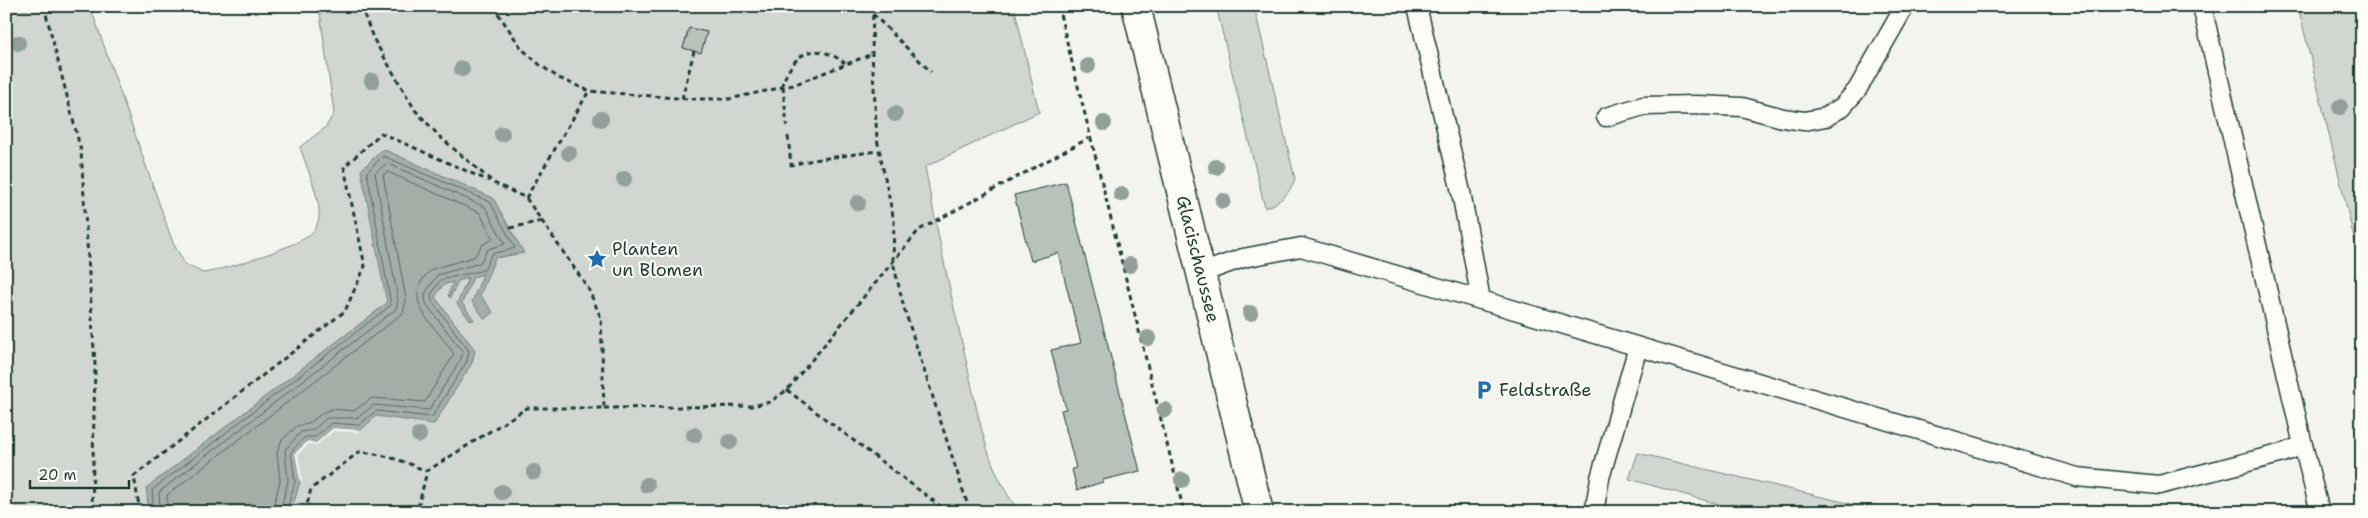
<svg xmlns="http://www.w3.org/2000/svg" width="2368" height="518" font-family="'Shantell Sans',sans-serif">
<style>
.green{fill:#d1d6d1;stroke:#788a82}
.water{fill:#a3aea7;stroke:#6e8179}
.pier{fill:#f4f4ef}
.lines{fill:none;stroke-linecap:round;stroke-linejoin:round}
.shore{stroke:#546a62;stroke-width:1}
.building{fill:#b9c1bb;stroke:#1f3d34}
.service-casing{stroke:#1f3d34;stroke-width:21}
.tertiary-casing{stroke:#1f3d34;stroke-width:31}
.path{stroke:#1f3d34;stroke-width:3;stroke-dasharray:5 4;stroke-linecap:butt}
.service{stroke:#fdfcf7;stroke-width:18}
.tertiary{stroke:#fdfcf7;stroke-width:28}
.tree{fill:#93a099}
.labels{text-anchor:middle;stroke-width:4;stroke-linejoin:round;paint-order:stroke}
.poi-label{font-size:18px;fill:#1f3d34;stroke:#fdfcf7;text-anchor:start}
.street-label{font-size:18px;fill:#1f3d34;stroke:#fdfcf7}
</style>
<rect width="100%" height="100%" fill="#f4f4ef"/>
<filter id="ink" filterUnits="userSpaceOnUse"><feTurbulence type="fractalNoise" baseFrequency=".02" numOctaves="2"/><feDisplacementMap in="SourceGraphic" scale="10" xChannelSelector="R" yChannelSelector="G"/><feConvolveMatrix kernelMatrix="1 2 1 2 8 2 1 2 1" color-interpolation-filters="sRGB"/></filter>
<g filter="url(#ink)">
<g class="green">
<path d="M 6,6 L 90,6 L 173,243 L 185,264 L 203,273 C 221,271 294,247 308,236 C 314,232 318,225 319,217 C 321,199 306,166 300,147 L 326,127 L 334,113 L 319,6 L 1014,6 L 1039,112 L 925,167 C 937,232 951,296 966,360 C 978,412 985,469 1020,512 L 6,512 Z"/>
<path d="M 1216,6 L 1254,6 L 1295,179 C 1290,193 1280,203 1265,208 Z"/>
<polygon points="2298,6 2362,6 2362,271"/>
<polygon points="1638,453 1885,512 1746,512 1629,479"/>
</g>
<polygon class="water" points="383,149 493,198 524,253 495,258 480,295 493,312 485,319 472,302 483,274 473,277 462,303 474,320 471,321 457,304 468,278 458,281 450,298 448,295 453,282 443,285 435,297 475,350 472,363 434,424 376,416 361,430 333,428 316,443 308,441 295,453 300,482 291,512 149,512 146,488 387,303 361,170"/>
<polygon class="pier" points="333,428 361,430 358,432 333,431 317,445 309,444 298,454 302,480 300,482 295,453 308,441 316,443"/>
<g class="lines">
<g class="shore">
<polyline points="154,512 152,490 391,305 367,172 383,156 490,202 515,248 492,254 484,270 440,280 431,295 432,301 469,351 467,361 432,417 376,411 359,425 331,423 315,437 305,437 291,452 295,482 286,512"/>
<polyline points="160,512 159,492 396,309 398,300 375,173 387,163 485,207 505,244 488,249 480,263 437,275 425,294 426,304 463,352 461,359 429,410 374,405 357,418 327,418 313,430 301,432 285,450 288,481 280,512"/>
<path d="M 168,512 L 167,495 L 403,313 L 406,299 L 383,175 L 388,172 L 480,213 L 493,239 L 482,245 L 474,257 L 432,269 C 396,300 438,327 454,354 L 425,402 L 372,398 L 354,411 L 332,409 L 324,412 L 311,422 L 297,426 L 282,440 L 277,452 L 280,481 L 272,512"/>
</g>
</g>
<g class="building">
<polygon points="689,28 707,32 701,53 683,48"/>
<polygon points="1066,182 1140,471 1103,480 1103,482 1077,490 1072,469 1076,468 1061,410 1066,409 1051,350 1081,343 1058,253 1031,261 1014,195"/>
</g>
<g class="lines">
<defs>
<g id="service">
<polyline points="1417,6 1461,192 1481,300 2077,477 2159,485 2283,453 2303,445 2202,6"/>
<polyline points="1606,117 1643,106 1697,105 1742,107 1783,118 1804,121 1826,117 1842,107 1857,90 1905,6"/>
<polyline points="1201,273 1243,258 1301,247 1481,300"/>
<polyline points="2303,445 2320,512"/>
<polyline points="1594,512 1600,478 1638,347"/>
</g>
<polyline id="tertiary" points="1136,6 1259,512"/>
</defs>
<use href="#service" class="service-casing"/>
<use href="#tertiary" class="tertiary-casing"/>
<g class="path">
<polyline points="44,6 81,151 95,365 92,512"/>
<polyline points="361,6 373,38 415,110 440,137 494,183 526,198 588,288 601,318 604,408 527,408 427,471 417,512"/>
<polyline points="493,6 522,49 540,65 559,78 589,91 688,99 729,99 793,85 872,54"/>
<polyline points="873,6 872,54 877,139 894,221 893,262 904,308 970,512"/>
<polyline points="1058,6 1184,512"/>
<polyline points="873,14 931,72"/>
<path d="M 781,87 C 794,52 813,40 845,63"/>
<polyline points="783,87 787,126"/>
<polyline points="682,99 694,51"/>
<polyline points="788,136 791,165 813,160 878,151"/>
<polyline points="526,198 589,91"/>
<polyline points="510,228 542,221"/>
<polyline points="787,390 948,512"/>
<polyline points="604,408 752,406 770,402 787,390 919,230 1089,138"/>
<polyline points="140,512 134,476 345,311 365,266 344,167 381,133 489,181"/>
<path d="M 305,512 L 311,489 L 359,452 C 384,454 404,461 426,471"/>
</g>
<use href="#service" class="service"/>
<use href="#tertiary" class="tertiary"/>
</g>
<g class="tree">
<circle cx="18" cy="43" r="8"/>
<circle cx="1088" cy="66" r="8"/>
<circle cx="462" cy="69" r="8"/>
<circle cx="372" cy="81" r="8"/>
<circle cx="2340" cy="107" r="8"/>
<circle cx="895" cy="114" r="8"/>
<circle cx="601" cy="119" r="8"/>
<circle cx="1104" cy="123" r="8"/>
<circle cx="502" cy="134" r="8"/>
<circle cx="569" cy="153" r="8"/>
<circle cx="1216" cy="167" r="8"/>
<circle cx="624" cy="179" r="8"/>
<circle cx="1121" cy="194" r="8"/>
<circle cx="1223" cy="201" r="8"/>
<circle cx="858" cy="203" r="8"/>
<circle cx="1130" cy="265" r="8"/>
<circle cx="1250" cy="313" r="8"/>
<circle cx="1148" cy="338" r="8"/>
<circle cx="1165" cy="410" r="8"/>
<circle cx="419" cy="435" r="8"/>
<circle cx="694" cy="435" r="8"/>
<circle cx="730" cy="442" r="8"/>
<circle cx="534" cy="472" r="8"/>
<circle cx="1182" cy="480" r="8"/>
<circle cx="647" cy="485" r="8"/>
<circle cx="502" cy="492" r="8"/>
</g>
</g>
<defs>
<symbol id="sight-bare" viewBox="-9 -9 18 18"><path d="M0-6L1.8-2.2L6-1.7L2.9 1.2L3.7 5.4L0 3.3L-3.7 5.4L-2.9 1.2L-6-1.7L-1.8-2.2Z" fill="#1f6fb2" stroke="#fdfcf7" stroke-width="2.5" paint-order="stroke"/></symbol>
<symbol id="parking-bare" viewBox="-9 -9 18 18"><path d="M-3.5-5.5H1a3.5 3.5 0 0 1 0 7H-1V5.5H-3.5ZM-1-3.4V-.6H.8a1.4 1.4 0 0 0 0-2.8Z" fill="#1f6fb2" stroke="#fdfcf7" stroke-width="2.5" paint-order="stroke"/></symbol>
</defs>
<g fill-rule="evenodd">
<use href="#sight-bare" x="583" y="245" width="28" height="28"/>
<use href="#parking-bare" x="1470" y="376" width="28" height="28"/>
</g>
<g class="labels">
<g class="poi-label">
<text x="612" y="255">Planten<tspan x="612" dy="21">un Blomen</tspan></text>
<text x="1499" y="396">Feldstraße</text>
</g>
<g class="street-label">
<text transform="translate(1198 259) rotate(76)" y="6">Glacischaussee</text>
</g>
</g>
<rect width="2368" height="518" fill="none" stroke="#fdfcf7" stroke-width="25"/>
<rect x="12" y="12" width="2343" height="493" fill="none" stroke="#1f3d34" stroke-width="2" filter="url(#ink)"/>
<path d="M30 480v8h99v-8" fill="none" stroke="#1f3d34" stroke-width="2.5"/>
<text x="38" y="480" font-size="15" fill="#1f3d34" stroke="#fdfcf7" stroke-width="4" paint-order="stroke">20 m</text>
</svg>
